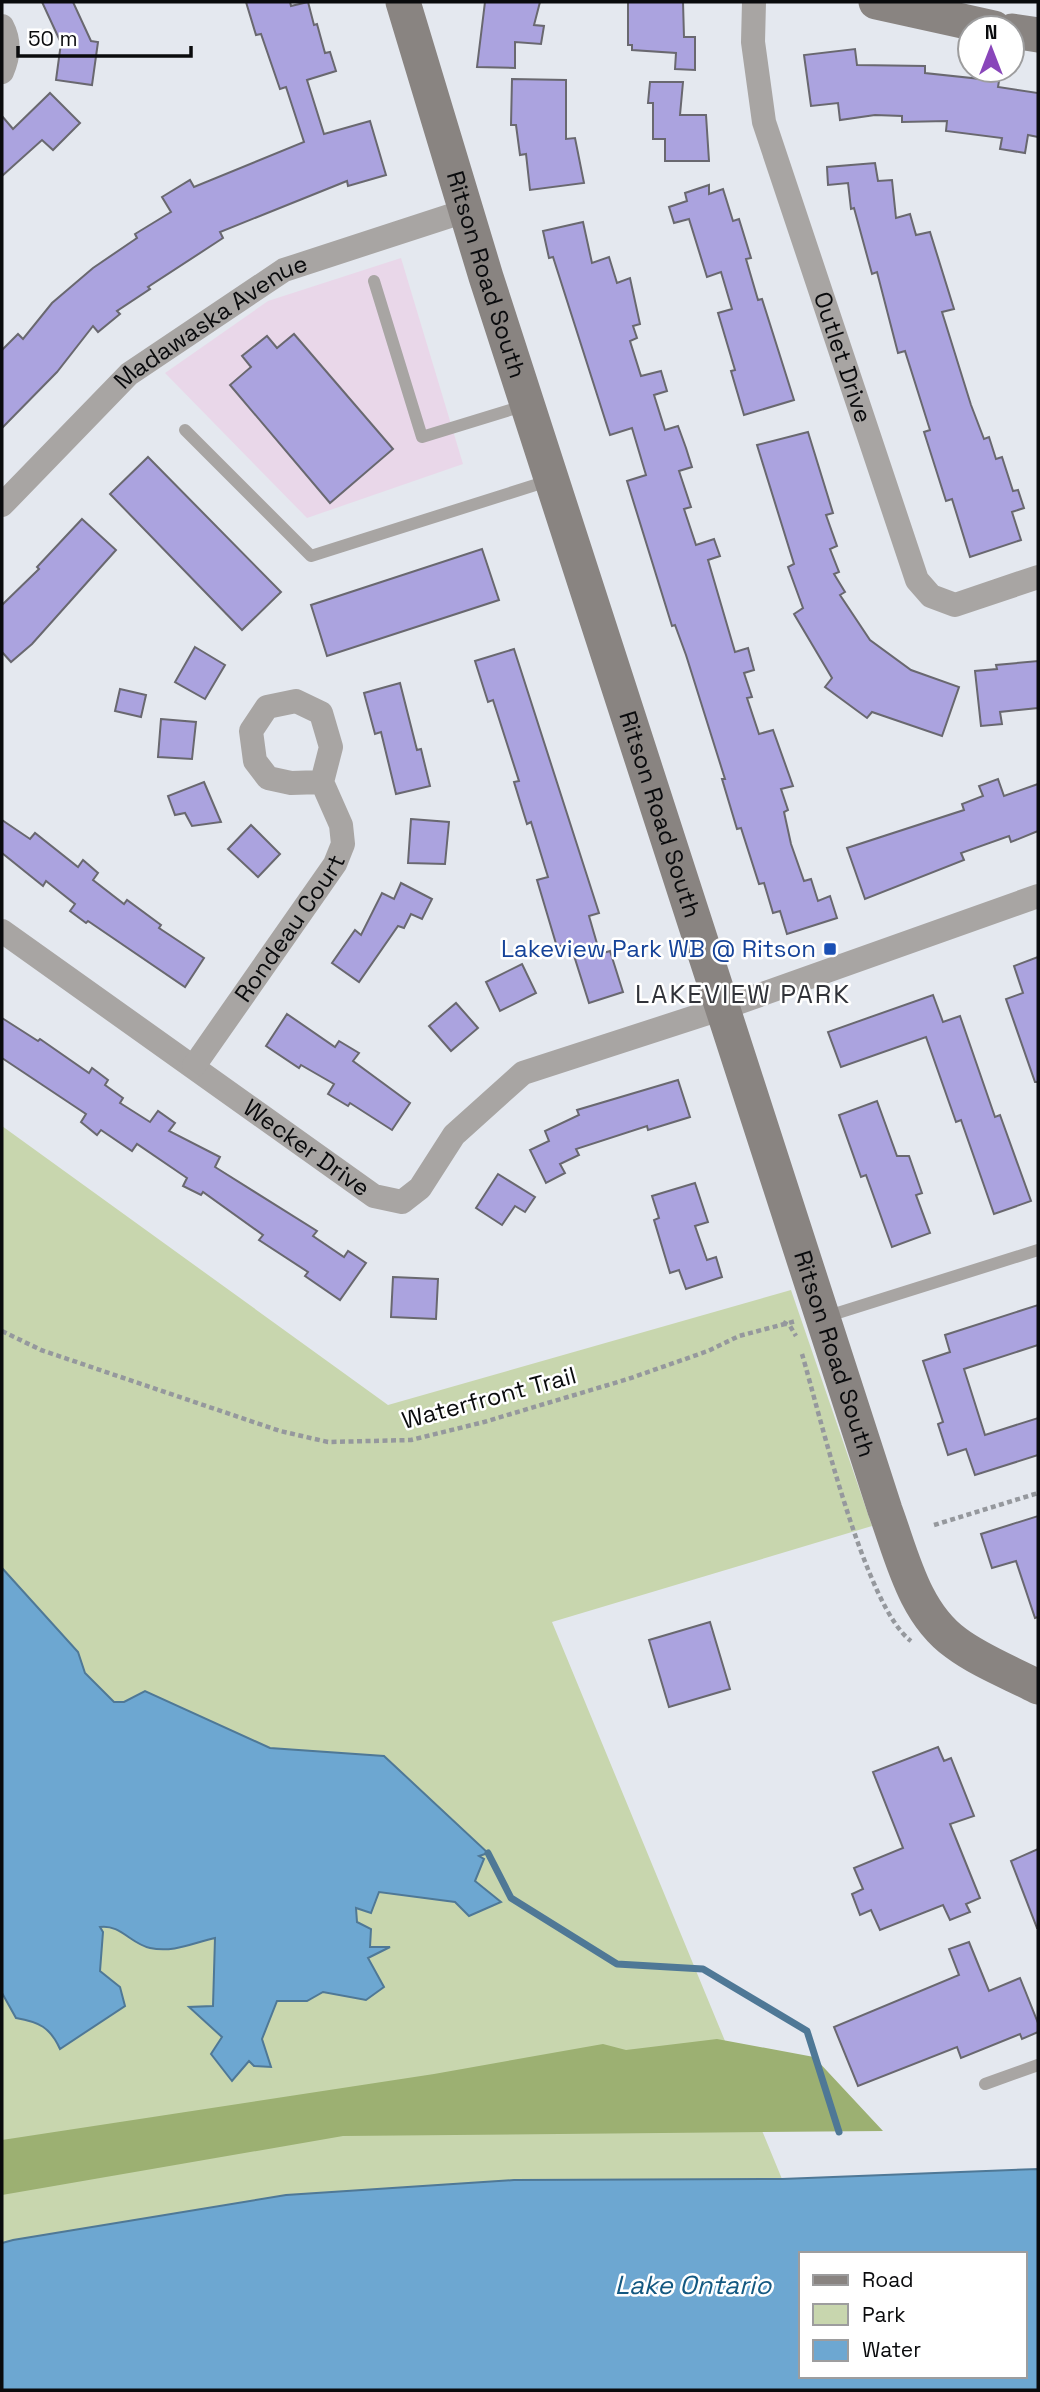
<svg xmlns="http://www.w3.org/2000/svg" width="1040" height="2392" font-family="'Space Grotesk',sans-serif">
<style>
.commercial{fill:#e9d7e9}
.green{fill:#c8d6ae}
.forest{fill:#9cb072}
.water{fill:#6da7d1;stroke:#4f7896;stroke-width:2;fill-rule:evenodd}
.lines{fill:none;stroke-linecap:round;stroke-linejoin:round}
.stream{stroke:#4f7896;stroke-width:7}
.building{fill:#aba3df;stroke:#69686f;stroke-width:2}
.path{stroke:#95989d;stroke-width:4.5;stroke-dasharray:5 3.5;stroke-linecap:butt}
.lane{stroke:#a8a5a3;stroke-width:12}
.street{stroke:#a8a5a3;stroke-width:24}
.secondary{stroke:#898481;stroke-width:35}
.transit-dot{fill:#1a4fb4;stroke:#fff;stroke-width:2.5}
.labels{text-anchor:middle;stroke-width:5;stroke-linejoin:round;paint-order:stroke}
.street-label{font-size:24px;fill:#0a0b0d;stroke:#fff}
.transit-label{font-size:24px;fill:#164399;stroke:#fff;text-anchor:end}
.neighbourhood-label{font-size:26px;letter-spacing:2px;fill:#313339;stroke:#fff}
.water-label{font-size:26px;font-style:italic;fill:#135881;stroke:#fff}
</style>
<rect width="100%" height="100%" fill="#e4e8ef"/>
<polygon class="commercial" points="401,258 463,464 307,518 165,373 268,301"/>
<polygon class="green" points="2,1126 388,1405 791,1290 872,1526 552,1622 782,2179 514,2180 286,2195 2,2243"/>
<polygon class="forest" points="717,2039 814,2057 883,2131 343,2136 2,2195 2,2140 434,2074 603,2044 626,2050"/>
<g class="water">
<path d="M 2,1568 L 78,1652 L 85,1673 L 114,1702 L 124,1702 L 145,1691 L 270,1748 L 384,1756 L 488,1853 L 479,1856 L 484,1859 L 475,1881 L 501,1902 L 469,1916 L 455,1902 L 379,1892 L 371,1913 L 356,1908 L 357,1922 L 371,1929 L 370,1947 L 390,1947 L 368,1958 L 384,1987 L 366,2000 L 323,1992 L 307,2001 L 277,2001 L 262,2039 L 271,2067 L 254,2066 L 249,2061 L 232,2081 L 211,2054 L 222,2037 L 189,2007 L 213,2006 L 215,1938 C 193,1943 173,1953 150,1948 C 131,1944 120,1924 100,1927 L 103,1932 L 100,1971 L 120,1987 L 125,2006 L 60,2049 C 50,2027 39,2022 16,2018 L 2,1993 Z"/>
<path d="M 1038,2169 L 1038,2390 L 2,2390 L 2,2243 L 13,2240 L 286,2195 L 514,2180 L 782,2179 ZM 800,2254 L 1024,2254 L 1024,2376 L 800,2376 Z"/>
</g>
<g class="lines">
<polyline class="stream" points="488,1853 511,1898 617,1964 703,1969 807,2031 839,2132"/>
</g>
<g class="building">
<polygon points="42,2 73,2 91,41 98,42 92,85 56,80 61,43"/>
<polygon points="246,2 290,2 291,6 308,2 314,25 317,24 325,53 330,52 336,71 307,80 324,134 370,121 386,175 348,186 347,181 220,232 223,238 148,287 150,289 117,311 120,314 98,332 93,326 57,372 2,428 2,350 18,334 23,339 52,303 93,268 137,238 135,234 171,212 162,197 190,180 194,187 304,142 286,87 280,89 261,34 256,35"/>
<polygon points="485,2 540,2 534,25 544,26 541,44 515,42 515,68 477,67"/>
<polygon points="628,2 683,2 684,37 695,37 695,70 675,69 676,53 632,50 632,45 628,45"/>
<polygon points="855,49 857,65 925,66 925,73 999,81 998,87 1038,93 1038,137 1028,135 1025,153 1000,149 1002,138 946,131 947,121 902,122 902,116 875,115 840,120 838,103 811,106 804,55"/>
<polygon points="512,79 566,80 566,139 575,138 584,183 530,190 526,154 520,155 516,125 511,125"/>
<polygon points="650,82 683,82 680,115 706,115 709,161 665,161 665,139 653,139 653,103 648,103"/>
<polygon points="50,93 80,123 53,150 42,140 2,176 2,116 13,129"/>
<polygon points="875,163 878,181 892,180 896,218 910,214 916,235 930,232 954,309 942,312 971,405 984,439 989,437 996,459 1002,457 1013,491 1018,490 1024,508 1012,512 1021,540 970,557 952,499 946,501 924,432 930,430 905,351 898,353 877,272 872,274 854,208 851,209 848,183 828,185 827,167"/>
<polygon points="709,185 709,194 723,189 733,221 739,219 751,258 746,259 758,300 762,299 794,400 744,415 731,371 735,370 718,313 732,309 721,272 707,277 689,219 674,223 669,207 687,201 685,193"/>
<polygon points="583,222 592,263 609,257 617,283 630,278 640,324 633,326 637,338 630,341 641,376 661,371 667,391 654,395 665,430 678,426 686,448 692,467 679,471 691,507 684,509 696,545 714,539 720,556 708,560 735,652 748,648 754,670 744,673 752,697 747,698 759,734 773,730 793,786 781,789 788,810 784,812 791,844 804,881 811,879 818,901 830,896 837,918 787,934 780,911 773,913 764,883 759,884 741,828 737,829 722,779 725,779 686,655 675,625 672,626 627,481 646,475 632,428 610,435 553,257 549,258 543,231"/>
<polygon points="294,334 393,449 330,503 230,385 251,367 242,356 267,336 277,348"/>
<polygon points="808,432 833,513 826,515 837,546 830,549 839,572 834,574 845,592 840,595 870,640 911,670 959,687 942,736 872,712 867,718 825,687 832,678 794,614 803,608 788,567 794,564 757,445"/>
<polygon points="148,457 281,592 242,630 110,494"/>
<polygon points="82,519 116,550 32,644 11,662 2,652 2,605 39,569 37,567"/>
<polygon points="482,549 499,600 327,656 311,605"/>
<polygon points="195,647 225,665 205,699 175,682"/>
<polygon points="514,649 599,913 589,916 600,954 610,951 623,992 589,1003 570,943 557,947 537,880 548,877 531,822 527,824 514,782 519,781 493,700 488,702 475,661"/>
<polygon points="1038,661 1038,708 1000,712 1002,724 981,726 975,671 997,669 996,665"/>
<polygon points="400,683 417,750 421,749 430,786 396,794 381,732 375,734 364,693"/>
<polygon points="120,689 146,695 141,717 115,711"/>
<polygon points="161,719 196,722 192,759 158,757"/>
<polygon points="998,779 1004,796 1038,784 1038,831 1011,842 1009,836 961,853 964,860 865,899 847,848 964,810 962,804 983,796 979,786"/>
<polygon points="204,782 221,822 192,826 185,813 175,815 168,796"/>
<polygon points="411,819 449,822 445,864 408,863"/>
<polygon points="2,820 30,839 35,833 78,867 83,860 98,873 93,880 124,904 127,900 161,925 159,928 204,958 185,987 88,921 86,923 70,911 75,904 46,881 43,886 2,853"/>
<polygon points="251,825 280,854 258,877 228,849"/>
<polygon points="401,883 432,899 422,919 411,914 404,928 398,926 359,982 332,963 355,930 361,935 382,893 394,899"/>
<polygon points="1038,957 1038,1082 1035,1082 1006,999 1023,993 1014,966"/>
<polygon points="522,964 536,993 500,1011 486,982"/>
<polygon points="933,995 943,1022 960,1016 995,1117 1000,1115 1031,1201 994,1214 961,1120 956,1122 926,1037 841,1067 828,1032"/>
<polygon points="456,1003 478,1028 451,1051 429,1026"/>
<polygon points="287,1014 335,1047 339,1041 359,1053 353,1061 410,1103 392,1130 350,1103 348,1106 328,1094 334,1084 301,1065 299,1068 266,1046"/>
<polygon points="2,1018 38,1041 40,1039 89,1073 92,1068 108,1080 105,1085 123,1098 120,1103 150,1122 158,1111 175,1123 169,1131 220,1157 215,1167 317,1231 313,1236 344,1257 348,1251 366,1263 340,1300 305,1276 308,1272 259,1240 263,1235 203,1192 201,1195 183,1186 187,1178 137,1144 132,1151 101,1130 97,1135 81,1122 86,1114 2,1058"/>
<polygon points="678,1080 690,1117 648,1130 647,1126 576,1149 579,1155 560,1164 565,1173 546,1183 530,1150 549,1141 545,1131 579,1115 577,1110"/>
<polygon points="877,1101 897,1156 909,1156 922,1193 916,1195 930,1233 892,1247 866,1175 861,1177 839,1115"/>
<polygon points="498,1174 535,1197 525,1212 515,1206 502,1225 476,1208"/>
<polygon points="695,1183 708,1222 695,1226 707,1260 716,1257 722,1277 686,1289 679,1270 670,1273 654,1220 659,1218 652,1196"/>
<polygon points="393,1277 438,1279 436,1319 391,1317"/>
<polygon points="1038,1305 1038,1345 964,1369 985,1435 1038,1418 1038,1455 975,1475 966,1449 948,1455 938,1424 943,1422 923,1361 950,1352 945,1335"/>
<polygon points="1038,1516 1038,1617 1035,1618 1016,1561 992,1568 981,1534"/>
<polygon points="710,1622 730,1689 669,1707 649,1640"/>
<polygon points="938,1747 944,1761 951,1758 974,1816 950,1824 980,1898 966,1904 970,1912 950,1920 943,1905 880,1930 871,1910 860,1915 852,1894 863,1889 854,1868 903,1848 873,1772"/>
<polygon points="1038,1849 1038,1928 1037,1928 1011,1861"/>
<polygon points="969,1942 989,1991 1020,1978 1038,2023 1038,2032 1022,2039 1020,2034 961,2058 957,2047 858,2086 834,2027 959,1975 949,1949"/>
</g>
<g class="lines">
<g class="path">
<polyline points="783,1322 790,1326 796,1336"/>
<polyline points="2,1331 41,1350 280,1431 328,1442 411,1440 484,1422 628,1379 708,1351 739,1336 796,1321"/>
<path d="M 802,1354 C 820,1415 865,1607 911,1641"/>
<polyline points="934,1525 1038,1493"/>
</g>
<g class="lane">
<polyline points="374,281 422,437 526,405"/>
<polyline points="185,430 311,556 551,480"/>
<polyline points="825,1317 1038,1250"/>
<polyline points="985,2084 1038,2065"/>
</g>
<g class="street">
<path id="s1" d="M 754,2 L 753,42 L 764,122 L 917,580 L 931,596 L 955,605 L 1038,577"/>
<path d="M 2,26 C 10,41 9,56 2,72"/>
<path id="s2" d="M 2,505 L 129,374 L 284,270 L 465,211"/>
<path id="s3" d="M 2,931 L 374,1196 L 402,1202 L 420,1188 L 454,1135 L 523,1073 L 723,1008 L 1038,896"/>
<path id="s4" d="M 194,1066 L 335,864 L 343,844 L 341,825 L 322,782 L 331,747 L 321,713 L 296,701 L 267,707 L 251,731 L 255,761 L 268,778 L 291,783 L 322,782"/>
</g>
<g class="secondary">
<path id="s5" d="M 403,2 L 486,277 L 885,1510 C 902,1556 914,1613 956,1643 C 980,1661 1011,1673 1038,1687"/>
<polyline points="876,2 994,28"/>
<polyline points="1012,31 1038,35"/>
</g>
</g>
<rect class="transit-dot" x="823" y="942" width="14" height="14" rx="3.5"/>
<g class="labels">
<g class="street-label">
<text dy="8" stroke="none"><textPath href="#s5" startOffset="285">Ritson Road South</textPath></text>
<text dy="8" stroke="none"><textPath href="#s2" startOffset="280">Madawaska Avenue</textPath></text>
<text dy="8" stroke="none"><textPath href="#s1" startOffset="369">Outlet Drive</textPath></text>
<text dy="8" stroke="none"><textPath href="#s5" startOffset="852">Ritson Road South</textPath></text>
<text dy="8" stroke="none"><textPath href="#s4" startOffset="168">Rondeau Court</textPath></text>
<text dy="8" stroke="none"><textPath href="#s3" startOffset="374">Wecker Drive</textPath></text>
<text dy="8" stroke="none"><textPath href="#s5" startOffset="1419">Ritson Road South</textPath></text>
<text transform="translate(489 1398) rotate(-15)" y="8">Waterfront Trail</text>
</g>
<g class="transit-label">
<text x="816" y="957">Lakeview Park WB @ Ritson</text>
</g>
<g class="neighbourhood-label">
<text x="743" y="1003">LAKEVIEW PARK</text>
</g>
<g class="water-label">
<text x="693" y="2294">Lake Ontario</text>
</g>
</g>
<rect width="1040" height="2392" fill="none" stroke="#0a0b0d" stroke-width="7"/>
<rect x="799" y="2252" width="228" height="126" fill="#ffffff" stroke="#9d9d9e" stroke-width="2"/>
<rect x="813" y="2275" width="35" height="10" fill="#898481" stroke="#9d9d9e" stroke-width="2"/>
<text x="862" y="2287" font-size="21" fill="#0a0b0d">Road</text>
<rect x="813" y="2304" width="35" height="21" fill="#c8d6ae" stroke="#9d9d9e" stroke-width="2"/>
<text x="862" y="2322" font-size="21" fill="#0a0b0d">Park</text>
<rect x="813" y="2340" width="35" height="21" fill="#6da7d1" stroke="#9d9d9e" stroke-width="2"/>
<text x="862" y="2357" font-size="21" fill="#0a0b0d">Water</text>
<g transform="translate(991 49)"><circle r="33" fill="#ffffff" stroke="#9d9d9e" stroke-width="2"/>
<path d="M0-5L12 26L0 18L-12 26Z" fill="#8946ba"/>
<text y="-10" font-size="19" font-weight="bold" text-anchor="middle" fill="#0a0b0d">N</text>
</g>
<path d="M18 46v10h173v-10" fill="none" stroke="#0a0b0d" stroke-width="3.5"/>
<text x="28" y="46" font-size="21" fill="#0a0b0d" stroke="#ffffff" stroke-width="5" paint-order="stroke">50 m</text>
</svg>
